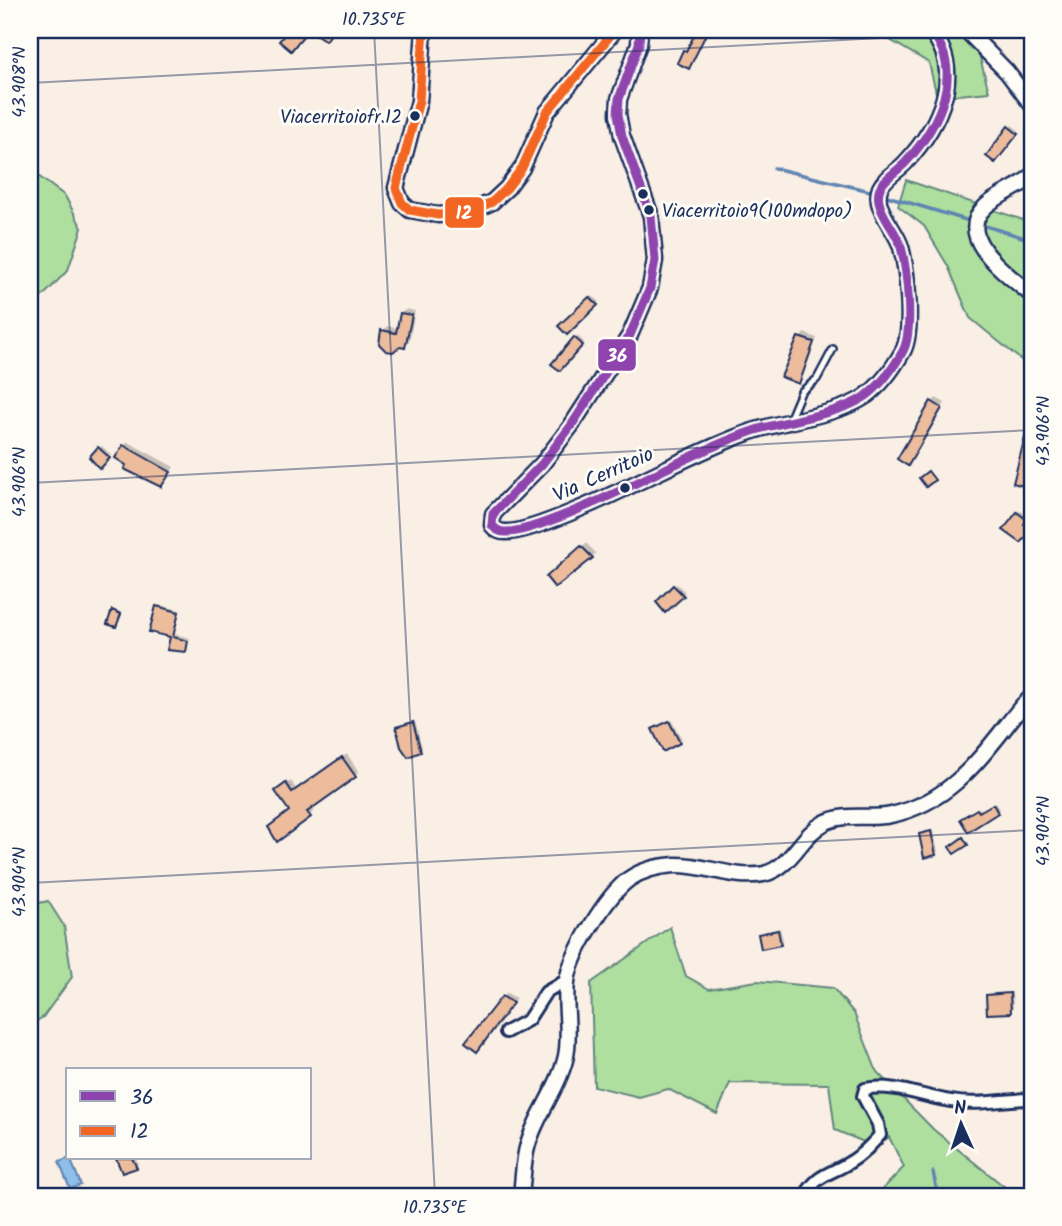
<svg xmlns="http://www.w3.org/2000/svg" width="1062" height="1226" font-family="Kalam,sans-serif">
<style>
.green{fill:#aedf9f;stroke:#64877e;stroke-width:2}
.water{fill:#8dbfe9;stroke:#5f85b1;stroke-width:2}
.shadow{fill:#0003}
.lines{fill:none;stroke-linecap:round;stroke-linejoin:round}
.stream{stroke:#5f85b1;stroke-width:3.5}
.building{fill:#ecbc9d;stroke:#1b2f5e;stroke-width:2}
.service-casing{stroke:#1b2f5e;stroke-width:10}
.minor-casing{stroke:#1b2f5e;stroke-width:16}
.tertiary-casing{stroke:#1b2f5e;stroke-width:19}
.service{stroke:#fdfcf7;stroke-width:5}
.minor{stroke:#fdfcf7;stroke-width:10}
.tertiary{stroke:#fdfcf7;stroke-width:14}
.bus-1-casing{stroke:#fdfcf7;stroke-width:14}
.bus-2-casing{stroke:#fdfcf7;stroke-width:14}
.bus-1{stroke:#8e44ad;stroke-width:9}
.bus-2{stroke:#f26522;stroke-width:9}
.ticks{fill:none;stroke:#1b2f5e;stroke-width:2;stroke-opacity:0.45}
.bus-dot{fill:#1b2f5e;stroke:#fdfcf7;stroke-width:2.5}
.labels{text-anchor:middle;stroke-width:6;stroke-linejoin:round;paint-order:stroke}
.bus-label{font-size:19px;fill:#1b2f5e;stroke:#fdfcf7;text-anchor:end}
.street-label{font-size:21px;fill:#1b2f5e;stroke:#fdfcf7}
.line-badge{stroke:#fdfcf7;stroke-width:2.5}
.badge-label{font-size:19px;text-anchor:middle;font-weight:bold;fill:#fff}
.neatline{fill:none;stroke:#1b2f5e;stroke-width:2.5}
.ticks-label{font-size:18px;text-anchor:middle;fill:#1b2f5e}
</style>
<rect width="100%" height="100%" fill="#faefe5"/>
<filter id="ink" filterUnits="userSpaceOnUse"><feTurbulence type="fractalNoise" baseFrequency=".0143" numOctaves="2"/><feDisplacementMap in="SourceGraphic" scale="14" xChannelSelector="R" yChannelSelector="G"/><feConvolveMatrix kernelMatrix="1 2 1 2 8 2 1 2 1" color-interpolation-filters="sRGB"/></filter>
<g filter="url(#ink)">
<g class="green">
<polygon points="873,30 979,30 978,50 989,92 937,97 929,63"/>
<polygon points="30,170 65,196 82,228 68,270 45,294 30,306"/>
<polygon points="906,180 1032,223 1032,369 970,318 948,266 924,226 898,206"/>
<polygon points="48,901 64,926 72,977 43,1017 30,1025 30,905"/>
<polygon points="670,927 686,976 709,989 757,981 833,988 854,1013 877,1072 934,1130 1016,1196 876,1196 904,1167 889,1137 876,1147 835,1130 829,1084 730,1083 717,1114 668,1089 639,1097 594,1086 591,983"/>
</g>
<polygon class="water" points="70,1158 81,1185 70,1189 59,1162"/>
<g class="shadow">
<polygon points="1012,125 1019,131 998,159 1009,128"/>
<polygon points="592,296 599,301 567,332 561,326"/>
<polygon points="406,309 415,311 409,342 404,346 383,331 387,326 399,329 402,313"/>
<polygon points="804,333 817,338 803,377 799,382 800,338"/>
<polygon points="577,336 584,342 560,369 554,363"/>
<polygon points="936,398 945,403 912,459 932,402"/>
<polygon points="1032,433 1032,483 1030,486 1029,434"/>
<polygon points="128,442 174,467 165,481 124,446"/>
<polygon points="102,446 111,455 100,466 91,457"/>
<polygon points="1021,511 1029,517 1026,521 1032,526 1023,538 1018,513"/>
<polygon points="586,543 596,553 592,557 549,578"/>
<polygon points="677,584 685,592 665,610 659,602"/>
<polygon points="1032,592 1032,612 1030,613 1026,605 1030,602 1027,596"/>
<polygon points="160,605 180,610 174,634 190,638 185,650 169,649 172,635 157,607"/>
<polygon points="671,720 682,739 664,750 657,727"/>
<polygon points="415,721 422,748 420,750 398,728"/>
<polygon points="347,754 359,772 311,807 314,811 310,815 290,811 281,787 291,781 296,789"/>
<polygon points="996,803 1000,810 997,812 965,817 980,808 982,811"/>
<polygon points="933,830 938,851 935,853 921,835"/>
<polygon points="780,928 783,940 780,943 760,935"/>
<polygon points="1012,992 1013,1008 1010,1011 988,995 990,993"/>
<polygon points="507,993 516,998 481,1045 503,997"/>
<polygon points="118,1158 136,1158 138,1164 123,1171"/>
</g>
<g class="lines">
<g class="stream">
<polyline points="774,168 870,191"/>
<polyline points="887,196 966,220"/>
<polyline points="982,225 1032,240"/>
<polyline points="933,1172 938,1196"/>
</g>
</g>
<g class="building">
<polygon points="288,30 308,30 291,51 279,41"/>
<polygon points="309,30 334,30 326,41"/>
<polygon points="697,30 708,30 689,69 677,63 683,50 686,51"/>
<polygon points="1008,126 1018,134 995,163 986,156"/>
<polygon points="589,297 598,305 567,335 558,326"/>
<polygon points="400,313 412,315 405,348 400,347 393,352 386,351 379,344 381,330 396,333"/>
<polygon points="574,337 583,345 560,371 551,364"/>
<polygon points="798,337 814,342 799,384 781,377"/>
<polygon points="931,401 942,408 908,466 897,459"/>
<polygon points="1029,422 1032,422 1030,488 1013,483"/>
<polygon points="123,445 171,472 161,487 124,469 126,465 115,458"/>
<polygon points="98,447 110,458 100,469 89,457"/>
<polygon points="928,471 935,480 926,487 919,478"/>
<polygon points="1017,512 1027,520 1024,524 1032,529 1021,543 1003,530"/>
<polygon points="581,546 593,558 555,588 546,577"/>
<polygon points="673,585 684,596 665,613 656,602"/>
<polygon points="156,606 179,612 173,637 188,641 186,652 167,650 170,637 149,632"/>
<polygon points="112,610 121,614 116,627 107,624"/>
<polygon points="669,721 680,743 663,752 652,729"/>
<polygon points="413,722 421,752 408,757 401,747 396,727"/>
<polygon points="342,757 356,777 307,812 311,817 277,842 268,827 289,811 275,791 286,783 292,792"/>
<polygon points="993,804 998,813 968,832 960,819 977,809 979,812"/>
<polygon points="931,831 936,855 924,858 919,834"/>
<polygon points="963,837 968,845 954,854 949,847"/>
<polygon points="778,930 781,945 761,949 758,934"/>
<polygon points="1010,993 1011,1013 987,1014 986,995"/>
<polygon points="502,996 513,1003 477,1052 465,1043"/>
<polygon points="116,1158 132,1158 137,1168 122,1173"/>
</g>
<g class="lines">
<defs>
<polyline id="service" points="790,418 801,392 817,379 833,349"/>
<g id="minor">
<polyline points="506,1032 528,1020 546,992 567,980"/>
<path d="M 805,1196 C 818,1173 830,1175 850,1162 C 862,1155 871,1145 880,1135 L 878,1124 L 863,1096 L 865,1089 C 893,1083 923,1097 951,1101 C 977,1106 1005,1099 1032,1099"/>
</g>
<g id="tertiary">
<polyline points="424,30 419,101 396,188 402,203 410,210 438,215 469,212 492,202 507,188 522,168 547,112 615,30"/>
<path d="M 640,30 L 639,44 L 619,99 L 618,114 L 622,136 L 651,216 L 655,260 L 650,288 L 630,335 L 571,426 L 542,464 L 493,514 L 492,525 C 495,529 499,532 505,532 C 528,534 610,496 634,484 C 672,466 710,446 750,432 C 784,420 837,416 866,396 C 881,385 894,367 903,351 C 914,330 907,270 901,247 C 896,229 872,208 880,188 C 885,177 898,171 906,162 C 939,126 966,72 930,30"/>
<polyline points="966,30 1007,72 1032,105"/>
<path d="M 1032,176 C 1019,188 999,194 986,206 C 951,237 1011,277 1032,295"/>
<path d="M 521,1196 C 523,1179 523,1160 528,1144 C 537,1113 559,1088 566,1056 C 571,1031 564,1007 567,982 C 570,955 607,895 629,879 C 642,870 659,866 675,865 C 705,864 734,880 764,874 C 792,867 800,836 824,823 C 845,812 869,820 891,815 C 955,801 984,752 1023,705 L 1032,697"/>
</g>
</defs>
<use href="#service" class="service-casing"/>
<use href="#minor" class="minor-casing"/>
<use href="#tertiary" class="tertiary-casing"/>
<use href="#service" class="service"/>
<use href="#minor" class="minor"/>
<use href="#tertiary" class="tertiary"/>
<defs>
<path id="bus-1" d="M 640,30 L 639,44 L 619,99 L 618,114 L 622,136 L 651,216 L 655,260 L 650,288 L 630,335 L 571,426 L 542,464 L 493,514 L 492,525 C 495,529 499,532 505,532 C 528,534 610,496 634,484 C 672,466 710,446 750,432 C 784,420 837,416 866,396 C 881,385 894,367 903,351 C 914,330 907,270 901,247 C 896,229 872,208 880,188 C 885,177 898,171 906,162 C 939,126 966,72 930,30"/>
<polyline id="bus-2" points="424,30 419,101 396,188 402,203 410,210 438,215 469,212 492,202 507,188 522,168 547,112 615,30"/>
</defs>
<use href="#bus-1" class="bus-1-casing"/>
<use href="#bus-2" class="bus-2-casing"/>
<use href="#bus-1" class="bus-1"/>
<use href="#bus-2" class="bus-2"/>
</g>
</g>
<path class="ticks" d="M 374,30 L 435,1196M 30,83 L 1032,30M 30,483 L 1032,430M 30,883 L 1032,830"/>
<g class="bus-dot">
<circle cx="415" cy="116" r="6"/>
<circle cx="643" cy="194" r="6"/>
<circle cx="649" cy="210" r="6"/>
<circle cx="625" cy="488" r="6"/>
</g>
<g class="labels">
<g class="bus-label">
<text x="402" y="123">Viacerritoiofr.12</text>
<text x="662" y="217" text-anchor="start">Viacerritoio9(100mdopo)</text>
</g>
<g class="street-label">
<text transform="translate(603 474) rotate(-24)" y="7">Via Cerritoio</text>
</g>
</g>
<g class="line-badge">
<rect x="444" y="196" width="41" height="33" rx="7" fill="#f26522"/>
<rect x="597" y="338" width="40" height="34" rx="7" fill="#8e44ad"/>
</g>
<g class="badge-label">
<text x="464" y="219">12</text>
<text x="617" y="362">36</text>
</g>
<rect width="1062" height="1226" fill="none" stroke="#fdfcf7" stroke-width="77"/>
<rect x="66" y="1068" width="245" height="91" fill="#fdfcf7" stroke="#a3aaba" stroke-width="2"/>
<rect x="80" y="1091" width="35" height="10" fill="#8e44ad" stroke="#a3aaba" stroke-width="2"/>
<text x="130" y="1104" font-size="21" fill="#1b2f5e">36</text>
<rect x="80" y="1126" width="35" height="10" fill="#f26522" stroke="#a3aaba" stroke-width="2"/>
<text x="130" y="1138" font-size="21" fill="#1b2f5e">12</text>
<g transform="translate(961 1124) rotate(357)" stroke="#fdfcf7" stroke-width="5" paint-order="stroke">
<path d="M0-5L12 26L0 18L-12 26Z" fill="#1b2f5e"/>
<text y="-10" font-size="19" font-weight="bold" text-anchor="middle" fill="#1b2f5e">N</text>
</g>
<rect x="38" y="38" width="986" height="1150" class="neatline"/>
<g class="ticks-label">
<text x="374" y="25">10.735°E</text>
<text transform="translate(19 82) rotate(-90)" y="6">43.908°N</text>
<text transform="translate(1043 431) rotate(-90)" y="6">43.906°N</text>
<text transform="translate(19 482) rotate(-90)" y="6">43.906°N</text>
<text transform="translate(1043 831) rotate(-90)" y="6">43.904°N</text>
<text transform="translate(19 882) rotate(-90)" y="6">43.904°N</text>
<text x="435" y="1213">10.735°E</text>
</g>
</svg>
